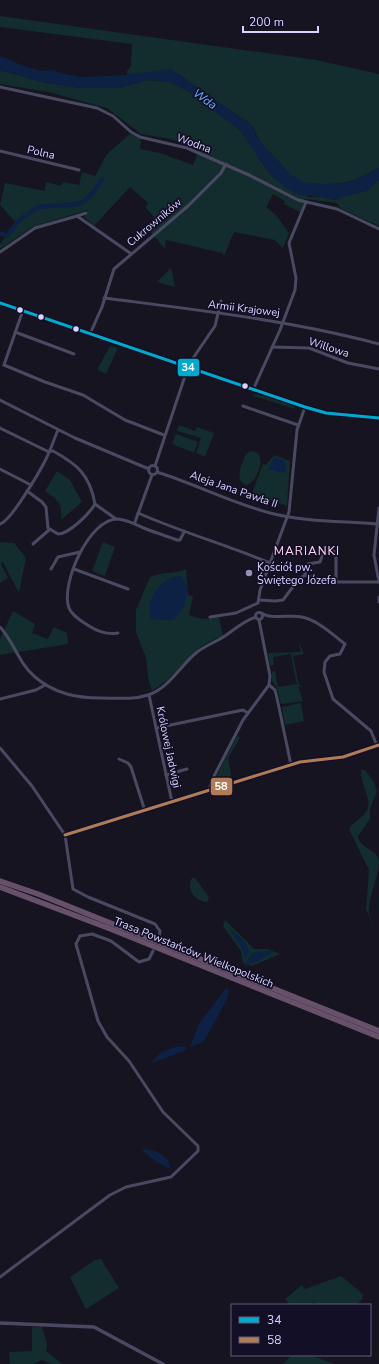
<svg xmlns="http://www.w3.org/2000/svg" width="379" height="1364" font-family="'Nunito Sans',sans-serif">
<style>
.green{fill:#132c2d}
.water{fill:#0d2144}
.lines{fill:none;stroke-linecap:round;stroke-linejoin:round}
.river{stroke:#0d2144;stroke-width:4.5}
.minor{stroke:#4a4962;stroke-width:3}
.tertiary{stroke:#4a4962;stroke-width:3.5}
.motorway{stroke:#67516a;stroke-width:5.5}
.bus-1-casing{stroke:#130f26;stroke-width:6}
.bus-2-casing{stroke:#130f26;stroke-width:6}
.bus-1{stroke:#00a9ce;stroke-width:3}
.bus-2{stroke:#b07c57;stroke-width:3}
.bus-dot{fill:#d9d4ff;stroke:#130f26;stroke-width:1.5}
.poi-dot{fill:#9591b1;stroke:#130f26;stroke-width:1.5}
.labels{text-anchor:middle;stroke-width:3.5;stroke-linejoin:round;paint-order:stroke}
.street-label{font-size:11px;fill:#d9d4ff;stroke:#130f26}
.poi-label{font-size:11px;fill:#d9d4ff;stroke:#130f26;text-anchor:start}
.water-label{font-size:12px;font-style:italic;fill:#62b6ff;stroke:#130f26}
.neighbourhood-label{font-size:12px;letter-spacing:1px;fill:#ffd6f0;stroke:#130f26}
.line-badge{stroke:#130f26;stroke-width:1.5}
.badge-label{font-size:11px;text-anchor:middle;font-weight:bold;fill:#fff}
</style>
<rect width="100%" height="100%" fill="#161421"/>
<g class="green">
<path d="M 0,16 L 316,60 L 379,74 L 379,168 C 371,171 363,177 354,180 C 341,185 309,187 297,180 C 288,174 282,165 275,158 C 265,148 257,140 253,126 L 175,72 L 127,75 L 127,71 L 131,66 L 132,44 L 0,27 Z"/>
<polygon points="0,70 43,82 82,88 118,88 148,80 169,82 186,90 234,124 245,136 264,166 308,197 323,197 336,200 340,197 366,191 379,180 379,226 341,209 337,203 305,199 300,212 284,204 285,201 273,194 266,207 276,215 289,233 283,248 275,240 234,232 224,256 222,253 166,240 165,249 148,229 149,224 154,217 145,207 148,203 130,187 94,226 84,217 88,213 87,210 32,227 0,249 0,244 16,223 0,205 5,183 45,191 46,182 61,186 63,182 79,185 82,172 95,176 107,154 130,134 141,139 140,149 160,153 193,165 199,150 171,139 141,134 107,108 48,92 0,84"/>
<polygon points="171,268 175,287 157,282"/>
<polygon points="110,346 118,348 106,374 97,370"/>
<polygon points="253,394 262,395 295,406 295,409 254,396"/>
<polygon points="179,425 195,431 197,427 214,433 205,457 196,453 201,438 177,431"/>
<polygon points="176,434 198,442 194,453 172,444"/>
<path d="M 251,451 C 269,452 258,481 247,485 C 233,482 242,463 246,454 Z"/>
<polygon points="274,455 290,461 287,506 267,499 262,495 258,496 257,498 251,496 263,464 266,465"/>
<path d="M 57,471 L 70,480 L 82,502 L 62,519 L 61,519 C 62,502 58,500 45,491 Z"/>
<polygon points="0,542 14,543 26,558 19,593 3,562 1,564 8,578 0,583"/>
<polygon points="103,542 115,547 105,576 92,571"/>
<path d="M 186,569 L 188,595 L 193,596 L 189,615 L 201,619 L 219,617 L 223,635 L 200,647 L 167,680 L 152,691 L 149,682 L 146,658 L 136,632 L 136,610 L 150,577 C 161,572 174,574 186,569 Z"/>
<polygon points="13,611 35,624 32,633 48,639 54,627 67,633 68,644 0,655 0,639"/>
<polygon points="298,640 304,654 293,656 297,676 295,676 291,654 273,657 274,665 270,665 268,653 301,652"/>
<polygon points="275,671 278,687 297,684 295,677 297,676 299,685 301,685 300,687 298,686 303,701 281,704 277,688 280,687 277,688 272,681 272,672"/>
<polygon points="301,703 304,721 285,725 282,707"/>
<polygon points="237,736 240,738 228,758 232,780 217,785 215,779"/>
<path d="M 361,770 L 365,770 L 374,782 L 377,792 L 370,808 L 370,819 L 358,836 C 359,848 377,849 379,861 C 379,876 367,901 369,913 C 370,919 374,927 376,933 L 366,909 L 369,870 L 349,829 C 354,821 363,818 367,810 C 373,801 360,783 361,770 Z"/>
<path d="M 192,878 L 195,878 L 209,897 L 207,902 C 195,901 185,889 192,878 Z"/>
<polygon points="225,920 254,949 268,949 280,954 252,966 243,963 241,951 223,926"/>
<polygon points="101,1259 119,1288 86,1309 70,1277 95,1260"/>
<polygon points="341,1276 363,1294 362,1299 357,1305 316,1305 314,1302 309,1305 290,1305 285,1299 302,1285 305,1289"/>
<polygon points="32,1327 42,1327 47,1344 46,1351 62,1364 52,1364 42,1360 33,1364 10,1364 9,1352 32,1351"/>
<polygon points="292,1355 309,1355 335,1364 283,1364"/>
</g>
<g class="water">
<path d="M 0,56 C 16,62 37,74 54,70 L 59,73 L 81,77 L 127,75 L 171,69 L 253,126 L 256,136 L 266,148 L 291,175 L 303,182 L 323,184 L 343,183 L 353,181 L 379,168 L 379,180 L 366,191 L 340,197 L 336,200 L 323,197 L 300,195 L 286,188 L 270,174 L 240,130 L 186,90 L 169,82 L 148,80 L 118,88 L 82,88 L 43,82 L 0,70 Z"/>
<polygon points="274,457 285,461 286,467 284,473 268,469"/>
<path d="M 180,576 C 194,588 185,610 173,620 L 151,619 C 144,601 160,577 180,576 Z"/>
<path d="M 229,928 C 236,933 250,944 249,953 L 245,958 L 242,949 Z"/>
<polygon points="269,951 273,952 256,962 244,966 252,953"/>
<polygon points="226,988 229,991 227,999 204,1041 199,1044 190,1047 199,1024"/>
<path d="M 184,1046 L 187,1048 L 182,1052 L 151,1063 C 161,1051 168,1047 184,1046 Z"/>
<path d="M 144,1149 C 155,1150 171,1156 170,1169 L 155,1161 L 142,1150 Z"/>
</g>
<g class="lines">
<path class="river" d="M 0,233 L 7,236 L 18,221 L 38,207 L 78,204 C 90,199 95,190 102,179"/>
<g class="minor">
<polyline points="0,87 97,108 113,116 131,132 140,137 187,148 249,175 298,200 337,209 379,229"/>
<polyline points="0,151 79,170"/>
<polyline points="77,216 86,213"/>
<polyline points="0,252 35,228 77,216 130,253"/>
<path d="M 104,298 C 197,310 289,320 379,344"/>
<polyline points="15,332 74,354"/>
<polyline points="90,334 102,307 114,269 188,206 221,173 226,164"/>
<polyline points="272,347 309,348 348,363 379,369"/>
<polyline points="4,365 45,382 83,395 125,420 164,435"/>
<polyline points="4,365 23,310"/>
<polyline points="253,390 280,330 295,290 296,278 289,243 306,202"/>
<polyline points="0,400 75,438 149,469"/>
<polyline points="243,406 298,425"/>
<polyline points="0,428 49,452"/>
<path d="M 49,451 L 53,451 C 77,464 90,475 95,504 L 116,519"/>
<circle cx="153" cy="470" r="4.5"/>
<polyline points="155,466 189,364 215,326 221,301"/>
<polyline points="0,469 31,485"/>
<path d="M 157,472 C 195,484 232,503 270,513 C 305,522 342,521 377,524"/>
<path d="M 27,491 L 42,502 L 46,507 L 48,528 L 58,534 C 69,534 89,514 95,504"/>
<polyline points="379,508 374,555 379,582"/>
<path d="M 138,513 C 181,532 227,545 270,563"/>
<polyline points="135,522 152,475"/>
<path d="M 0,524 C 11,521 40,471 46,459 C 51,449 54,439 58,430"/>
<polyline points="33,544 49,530"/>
<polyline points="51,569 58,557 80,552"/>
<polyline points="74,569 128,589"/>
<polyline points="305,575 308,564 320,562 324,550 328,550 336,552 336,582"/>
<polyline points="379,597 379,602"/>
<polyline points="259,600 275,601 283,600 298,580 305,575 331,582 379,582"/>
<circle cx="259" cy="616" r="3.5"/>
<path d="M 261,613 C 272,620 290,614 302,617 C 319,621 332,634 345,644 L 340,654 L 330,656 L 325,662 L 324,672 L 333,699 L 371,731 L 377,746"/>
<polyline points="210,617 236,613 258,603 260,590 289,512 297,430 305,407"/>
<polyline points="259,620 270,676 269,685 275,690 277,698 291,765"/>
<path d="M 0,627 C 14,642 19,664 35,677 C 54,693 75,698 100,698 C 116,698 133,700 148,695 C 168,689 181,665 196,653 C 204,646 216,642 225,636 C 235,629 244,621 256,617"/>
<path d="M 118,633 C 108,635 97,631 89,626 C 82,621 72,616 69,608 C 60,585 89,518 118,519 C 129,520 136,525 146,529 C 156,533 167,536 177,540 L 180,540 L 184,532"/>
<polyline points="149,695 172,802"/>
<polyline points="0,699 36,690 45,685"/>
<polyline points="156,728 238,711 243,710 248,713"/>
<polyline points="0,748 32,786 65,835 73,889 88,897 155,924 160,931 159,938"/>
<polyline points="119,759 128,763 131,767 145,811"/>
<polyline points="166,775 187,769"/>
<polyline points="210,791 210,786 212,780 243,720 269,685"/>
<polyline points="65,835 300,762 343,757 379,745"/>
<polyline points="0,1277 110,1195 126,1187 171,1177 198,1151 198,1146 163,1112 129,1061 107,1037 98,1021 76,944 80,936 92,934 111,941 139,962 149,959 153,951"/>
</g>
<g class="tertiary">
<polyline points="0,303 305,407 326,413 379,418"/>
<polyline points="0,1323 94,1327 163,1364"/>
</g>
<g class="motorway">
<polyline points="0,881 38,894 379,1031"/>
<polyline points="0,887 108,928 379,1037"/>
</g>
<defs>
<polyline id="bus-1" points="0,303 305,407 326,413 379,418"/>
<polyline id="bus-2" points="65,835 300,762 343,757 379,745"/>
</defs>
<use href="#bus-1" class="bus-1-casing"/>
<use href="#bus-2" class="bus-2-casing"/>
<use href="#bus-1" class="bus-1"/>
<use href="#bus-2" class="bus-2"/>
</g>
<g class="bus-dot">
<circle cx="20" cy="310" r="3.5"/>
<circle cx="41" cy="317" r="3.5"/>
<circle cx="76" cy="329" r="3.5"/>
<circle cx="245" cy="386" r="3.5"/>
</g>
<circle class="poi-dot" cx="249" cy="573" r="4"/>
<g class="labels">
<g class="street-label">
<text transform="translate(194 143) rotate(20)" y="4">Wodna</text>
<text transform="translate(41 152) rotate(13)" y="4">Polna</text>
<text transform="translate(154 222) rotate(-40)" y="4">Cukrowników</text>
<text transform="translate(244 308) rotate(7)" y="4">Armii Krajowej</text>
<text transform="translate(329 347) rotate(18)" y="4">Willowa</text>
<text transform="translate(234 489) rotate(19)" y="4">Aleja Jana Pawła II</text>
<text transform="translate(169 747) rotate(78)" y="4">Królowej Jadwigi</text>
<text transform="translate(194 952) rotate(22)" y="4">Trasa Powstańców Wielkopolskich</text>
</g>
<g class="poi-label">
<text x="257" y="571">Kościół pw.<tspan x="257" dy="13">Świętego Józefa</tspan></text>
</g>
<g class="water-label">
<text transform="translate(205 99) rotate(36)" y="4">Wda</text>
</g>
<g class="neighbourhood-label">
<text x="307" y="555">MARIANKI</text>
</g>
</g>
<g class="line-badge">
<rect x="177" y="358" width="23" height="19" rx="4" fill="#00a9ce"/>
<rect x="210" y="777" width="23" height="19" rx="4" fill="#b07c57"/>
</g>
<g class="badge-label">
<text x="188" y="371">34</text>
<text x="221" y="790">58</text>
</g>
<rect x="231" y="1304" width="140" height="52" fill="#130f26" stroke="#625e7d"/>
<rect x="239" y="1317" width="20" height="6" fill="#00a9ce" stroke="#625e7d"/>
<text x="267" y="1324" font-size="12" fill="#d9d4ff">34</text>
<rect x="239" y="1337" width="20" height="6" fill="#b07c57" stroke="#625e7d"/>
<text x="267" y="1344" font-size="12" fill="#d9d4ff">58</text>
<path d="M243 26v6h75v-6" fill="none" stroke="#d9d4ff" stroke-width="2"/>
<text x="249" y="26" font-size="12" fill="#d9d4ff" stroke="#130f26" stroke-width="3" paint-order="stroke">200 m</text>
</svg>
